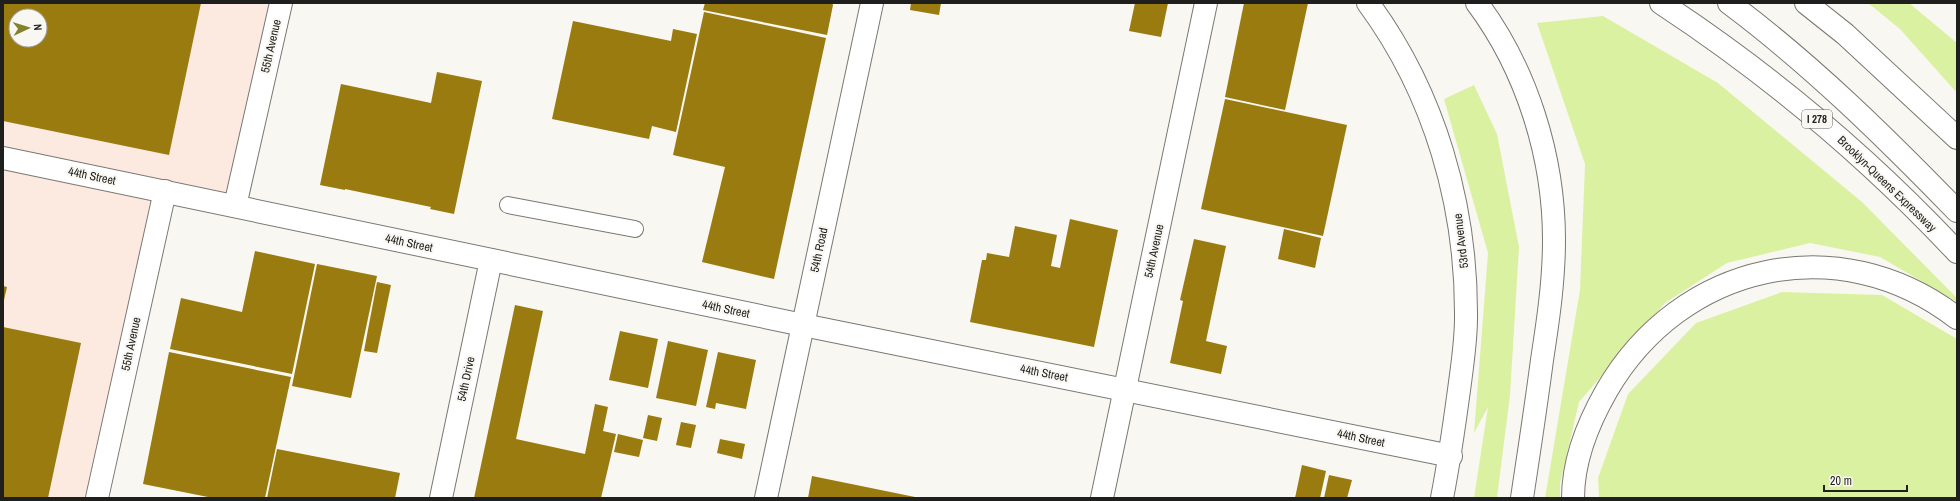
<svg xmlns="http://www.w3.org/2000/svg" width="1960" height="501" font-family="'Archivo Narrow',sans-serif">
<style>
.industrial{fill:#fce9e0;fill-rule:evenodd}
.green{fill:#dbf1a2}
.building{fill:#997b0f;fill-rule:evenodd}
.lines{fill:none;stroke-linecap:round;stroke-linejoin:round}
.service-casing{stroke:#7a7873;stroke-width:18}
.minor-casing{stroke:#7a7873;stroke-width:24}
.motorway-casing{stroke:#7a7873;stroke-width:24}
.service{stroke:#fff;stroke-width:16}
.minor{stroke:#fff;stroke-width:22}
.motorway{stroke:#fff;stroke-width:22}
.labels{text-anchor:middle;stroke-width:4;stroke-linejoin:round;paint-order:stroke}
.shield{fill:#f9f7f2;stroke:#60605d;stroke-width:1}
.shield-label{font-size:11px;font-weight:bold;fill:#1f1f1d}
.street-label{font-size:12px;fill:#1f1f1d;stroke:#f9f7f2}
</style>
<rect width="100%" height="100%" fill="#f9f7f2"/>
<path class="industrial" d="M 3,3 L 281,3 L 235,206 L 165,191 L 97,498 L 3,498 ZM 16,16 L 40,16 L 40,40 L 16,40 Z"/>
<g class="green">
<polygon points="1868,3 1909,3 1957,43 1957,93 1900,29"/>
<polygon points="1603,16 1718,83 1862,202 1957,298 1957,302 1880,257 1810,243 1727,263 1665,303 1579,402 1560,484 1560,498 1545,498 1580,290 1585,164 1537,23"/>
<polygon points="1474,85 1497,134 1519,247 1510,395 1497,498 1474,498 1488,407 1474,433 1488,253 1444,99"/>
<polygon points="1782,292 1882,295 1957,339 1957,498 1599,498 1598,478 1628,394 1696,323"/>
</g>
<g class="building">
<path d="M 3,3 L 201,3 L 169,155 L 3,121 ZM 16,16 L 40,16 L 40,40 L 16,40 Z"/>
<polygon points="705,3 832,3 833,5 827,35 703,10"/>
<polygon points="911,3 941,3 939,15 910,10"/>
<polygon points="1135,3 1168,3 1161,37 1129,31"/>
<polygon points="1244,3 1308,3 1285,110 1225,97"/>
<polygon points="704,12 826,38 774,279 702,262 725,167 673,155"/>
<polygon points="573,21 671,41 673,29 697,34 676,132 652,126 649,139 552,119"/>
<polygon points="437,72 482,81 454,214 430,209 431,207 345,189 345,190 320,185 341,84 431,103"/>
<polygon points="1225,99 1347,125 1323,236 1201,209"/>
<polygon points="1070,219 1118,230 1094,347 970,322 982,260 986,260 987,253 1009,257 1015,226 1057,235 1051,266 1060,268"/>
<polygon points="1284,229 1321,238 1315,268 1278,259"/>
<polygon points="1194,239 1226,246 1206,341 1227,346 1221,374 1170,363 1183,301 1180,300"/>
<polygon points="255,251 315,264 292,374 170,349 181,298 242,312"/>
<polygon points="317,264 377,276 351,398 292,386"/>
<polygon points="377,282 391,285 377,353 364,351"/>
<polygon points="3,286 7,287 4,300 3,300"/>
<polygon points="515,305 543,311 516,439 585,454 595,404 608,407 603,431 616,434 601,498 474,498"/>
<polygon points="3,327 81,343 48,498 3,498"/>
<polygon points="620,331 658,339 648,388 609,380"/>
<polygon points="668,341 708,350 696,406 656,398"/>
<polygon points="169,352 291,377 265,498 213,498 143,484"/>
<polygon points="718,352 756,360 746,409 716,403 715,409 706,407"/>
<polygon points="648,415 662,418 657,441 643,438"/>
<polygon points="681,422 696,425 691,448 676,445"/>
<polygon points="618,434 643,440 639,457 614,452"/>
<polygon points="720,439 745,444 742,459 717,453"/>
<polygon points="277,449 400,473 395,498 267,498"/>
<polygon points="1302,465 1326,471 1320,498 1295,498"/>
<polygon points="1329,475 1352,480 1347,498 1324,498"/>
<polygon points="812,476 915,497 915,498 808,498"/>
</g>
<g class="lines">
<defs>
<polyline id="service" points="508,205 635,229"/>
<g id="minor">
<path d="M 1368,3 C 1435,94 1467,206 1466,318 C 1466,342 1462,367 1459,390 C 1454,427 1449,462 1442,498"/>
<polyline points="3,158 803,325 1451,456"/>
<polyline points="235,206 281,3"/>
<polyline points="97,498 165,191"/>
<polyline points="441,498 491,260"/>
<polyline points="766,498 872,3"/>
<polyline points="1102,498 1206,3"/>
</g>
<g id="motorway">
<path d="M 1477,3 C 1527,70 1554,157 1554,240 C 1554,281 1548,321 1542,360 C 1536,406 1529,452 1522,498"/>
<path d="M 1661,3 C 1769,74 1869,158 1957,252"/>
<path d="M 1729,3 C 1812,65 1885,137 1957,211"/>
<polyline points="1806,3 1845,34 1957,138"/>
<path d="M 1573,498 C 1573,459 1588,423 1607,390 C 1681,263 1839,227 1957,318"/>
</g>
</defs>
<use href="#service" class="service-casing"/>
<use href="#minor" class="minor-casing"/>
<use href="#motorway" class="motorway-casing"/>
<use href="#service" class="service"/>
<use href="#minor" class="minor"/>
<use href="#motorway" class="motorway"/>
</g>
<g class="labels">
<rect class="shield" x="1802" y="110" width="30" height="18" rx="3"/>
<g class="shield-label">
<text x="1817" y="123">I 278</text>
</g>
<g class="street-label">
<text transform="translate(271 46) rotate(-77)" y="4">55th Avenue</text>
<text transform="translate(92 176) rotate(12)" y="4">44th Street</text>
<text transform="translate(1887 184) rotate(44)" y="4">Brooklyn-Queens Expressway</text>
<text transform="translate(1461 241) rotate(-97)" y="4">53rd Avenue</text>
<text transform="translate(409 243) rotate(12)" y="4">44th Street</text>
<text transform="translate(819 250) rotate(-78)" y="4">54th Road</text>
<text transform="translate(1154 251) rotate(-78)" y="4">54th Avenue</text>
<text transform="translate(726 309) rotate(12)" y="4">44th Street</text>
<text transform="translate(131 344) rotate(-78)" y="4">55th Avenue</text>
<text transform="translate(1044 373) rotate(11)" y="4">44th Street</text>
<text transform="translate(466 379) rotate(-78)" y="4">54th Drive</text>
<text transform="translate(1361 438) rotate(12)" y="4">44th Street</text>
</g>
</g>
<rect width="1960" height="501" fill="none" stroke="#1f1f1d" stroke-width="8"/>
<g transform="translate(28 28) rotate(86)"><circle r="19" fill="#f9f7f2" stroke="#a2a19d"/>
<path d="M0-3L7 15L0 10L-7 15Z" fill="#838129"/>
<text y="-6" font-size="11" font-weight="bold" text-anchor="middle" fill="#1f1f1d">N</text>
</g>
<path d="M1824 485v6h83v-6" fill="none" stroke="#1f1f1d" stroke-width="2"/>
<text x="1830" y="485" font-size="12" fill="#1f1f1d" stroke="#f9f7f2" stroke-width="3" paint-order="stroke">20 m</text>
</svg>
